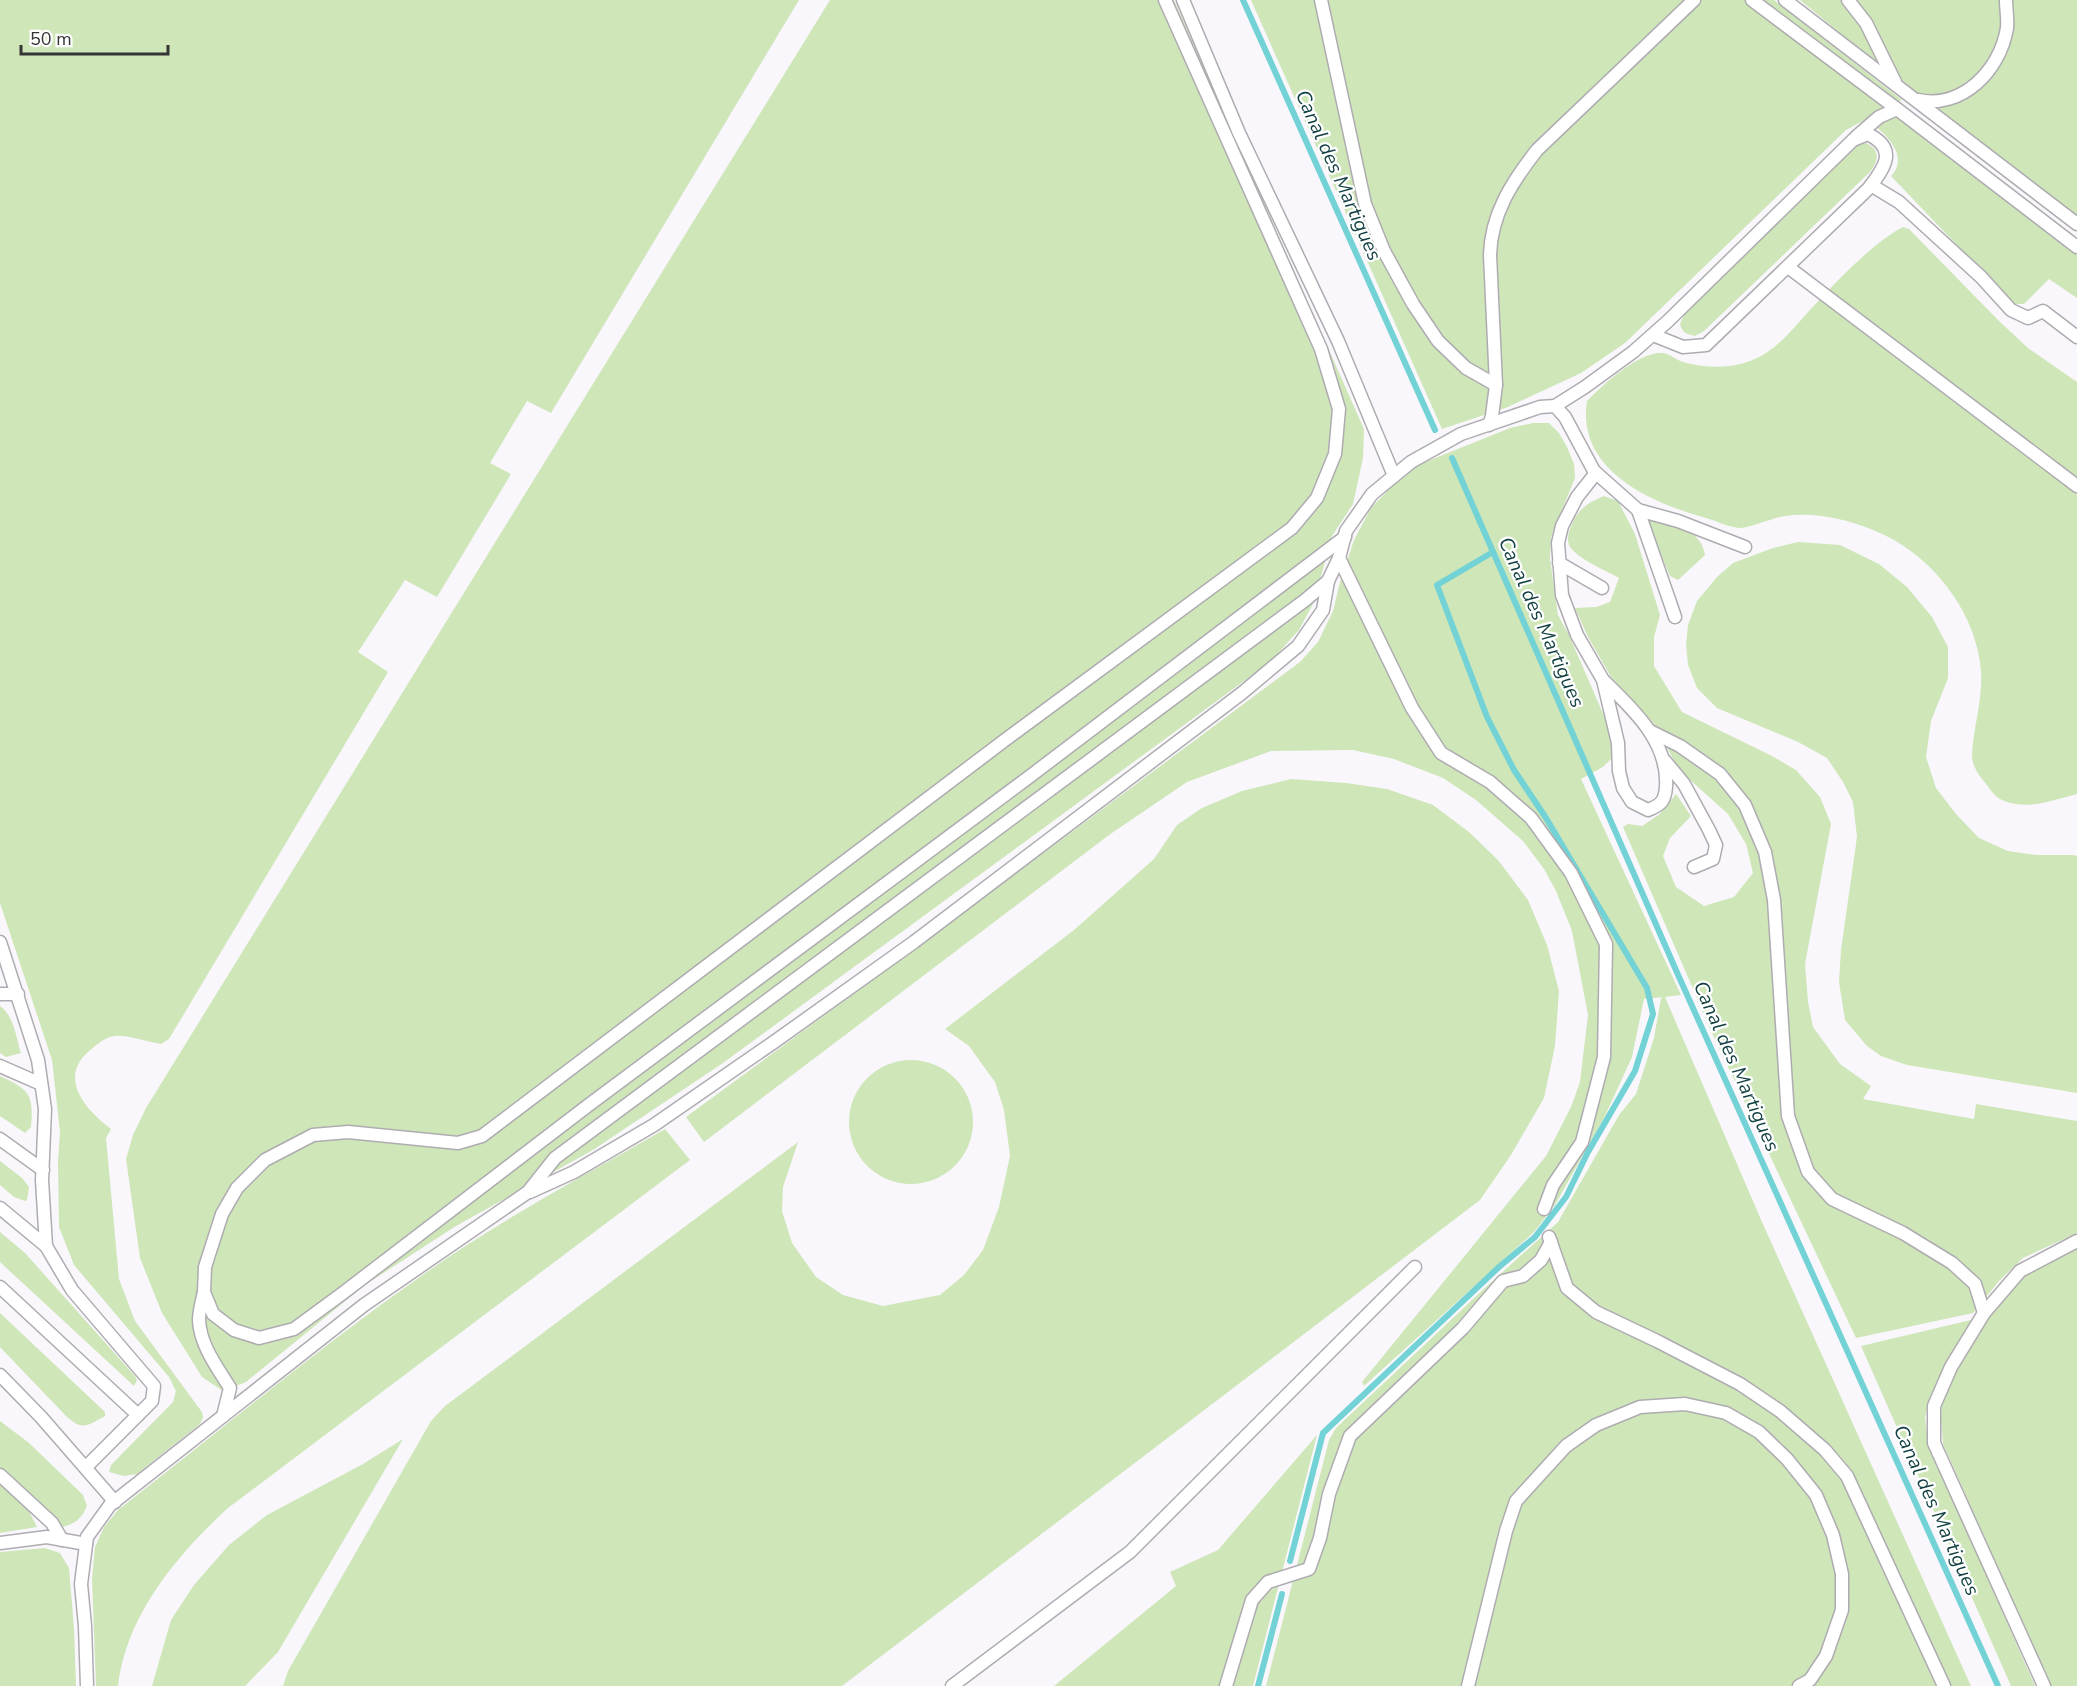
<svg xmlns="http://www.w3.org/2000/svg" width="2077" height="1686" font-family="'Nunito Sans',sans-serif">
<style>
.green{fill:#cee6b8}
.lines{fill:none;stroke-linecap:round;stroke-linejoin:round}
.stream{stroke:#72d2d5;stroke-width:6}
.lane-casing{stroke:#aeacb1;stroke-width:15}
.lane{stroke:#fff;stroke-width:12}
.labels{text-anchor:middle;stroke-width:4.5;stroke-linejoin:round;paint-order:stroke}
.water-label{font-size:20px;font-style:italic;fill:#123f41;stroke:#fff}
</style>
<rect width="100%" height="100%" fill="#f9f7fc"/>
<g class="green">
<path d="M 0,0 L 799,0 L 551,413 L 527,401 L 490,463 L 511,474 L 437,597 L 405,580 L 358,652 L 388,672 L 169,1039 L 161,1044 C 149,1042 125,1034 114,1036 C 103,1038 95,1046 87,1053 C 58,1080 88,1112 111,1129 L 106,1138 L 119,1279 L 135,1321 L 202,1412 L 203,1418 L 200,1424 L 137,1474 L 124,1476 L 109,1472 L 111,1465 L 173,1402 L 176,1391 L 169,1377 L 74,1265 L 59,1227 L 58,1162 L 60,1132 L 52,1060 L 0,903 Z"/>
<polygon points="830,0 1174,0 1364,429 1363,458 1353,504 1332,536 1314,602 1299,630 1270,662 723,1063 593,1150 456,1226 365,1285 246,1382 223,1391 202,1377 162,1313 140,1258 126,1159 133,1135 146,1108"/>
<polygon points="1251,0 1774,0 1902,100 1846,130 1625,343 1581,373 1508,407 1442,429"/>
<polygon points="1800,0 2077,0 2077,218 1880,66"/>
<path d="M 1900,117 L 2077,254 L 2077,298 L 2049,279 L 2024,304 L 2013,304 L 1891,176 C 1908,158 1890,138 1875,126 L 1890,119 Z"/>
<path d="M 1866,143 C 1881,150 1878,160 1871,171 L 1704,331 L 1695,336 C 1687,334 1682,333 1680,324 L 1685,313 L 1851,150 L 1856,146 Z"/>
<path d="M 1903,227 L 1909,229 L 1999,321 L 2028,348 L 2077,382 L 2077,794 C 2053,800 2026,811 2002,800 C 1995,797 1990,789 1986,784 C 1980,776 1972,767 1972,756 C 1973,728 1983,700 1981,671 C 1977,618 1940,566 1894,540 C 1863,523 1821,511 1785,516 C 1772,518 1752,527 1741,528 C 1731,528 1716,521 1706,518 C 1651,503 1576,470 1587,401 C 1602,385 1640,351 1662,353 C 1669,353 1676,360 1683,362 C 1704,368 1729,369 1750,361 C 1774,353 1792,330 1808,312 C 1833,285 1872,243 1903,227 Z"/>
<polygon points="1533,423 1549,423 1559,433 1567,447 1574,464 1575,478 1551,537 1550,559 1558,615 1569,635 1611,732 1612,758 1603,767 1581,779 1681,995 1665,997 1762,1222 1971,1686 1266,1686 1329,1440 1336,1428 1487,1286 1558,1222 1619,1115 1636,1094 1654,1038 1661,998 1663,997 1644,999 1632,1057 1605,1116 1555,1205 1534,1232 1364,1386 1362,1382 1546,1156 1571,1107 1580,1082 1588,1015 1572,931 1556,891 1544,869 1523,841 1476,800 1443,778 1394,759 1353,750 1271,751 1187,782 1109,835 704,1142 686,1117 912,951 1300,662 1318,642 1333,611 1340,582 1354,540 1371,508 1398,480 1413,467 1510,428"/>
<path d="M 1604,496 L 1618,501 L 1635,534 L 1660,615 L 1654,637 L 1654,666 L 1682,712 L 1770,755 L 1796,770 L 1820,797 L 1831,824 L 1805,964 L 1808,1002 L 1813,1027 L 1840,1064 L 1871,1086 L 1863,1099 L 1974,1119 L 1976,1104 L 2077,1121 L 2077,1233 L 2023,1258 L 2000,1280 L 1973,1313 L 1856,1338 L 1713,1035 L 1623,827 L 1628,824 L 1642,826 L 1660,814 L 1676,794 L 1691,816 L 1670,838 L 1663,856 L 1676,887 L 1704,906 L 1734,897 L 1753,873 L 1746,844 L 1728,814 L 1679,770 L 1655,725 L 1611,677 L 1588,637 L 1575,608 L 1596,607 L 1610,602 L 1619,578 C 1607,571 1575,558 1569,545 C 1566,537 1570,529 1573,522 C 1578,509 1591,501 1604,496 Z"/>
<path d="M 1650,519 L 1653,519 C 1675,526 1701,529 1705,555 L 1678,580 L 1670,576 L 1648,524 Z"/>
<polygon points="1798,542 1840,545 1879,564 1907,587 1932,617 1948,647 1948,678 1931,721 1926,757 1936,788 1956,814 1979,838 2008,851 2036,855 2073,855 2077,856 2077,1093 1907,1065 1881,1056 1867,1046 1845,1020 1839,982 1841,950 1857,837 1853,802 1843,782 1827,758 1798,742 1717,708 1697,688 1688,665 1686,645 1688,625 1697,601 1717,577 1733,563 1773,548"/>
<polygon points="1291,779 1346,783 1387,789 1433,805 1469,832 1498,860 1528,900 1547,945 1559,991 1555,1046 1544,1098 1511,1155 1480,1200 842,1686 283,1686 288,1671 431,1421 445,1406 798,1142 783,1187 782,1211 792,1243 816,1277 843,1295 883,1306 940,1295 964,1275 983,1250 999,1207 1010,1156 1004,1110 995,1082 969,1046 945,1029 1074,930 1154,859 1177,825 1202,808 1242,791"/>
<path d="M 0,1006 C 14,1016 16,1037 21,1053 L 6,1057 L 0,1053 Z"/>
<circle cx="911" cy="1122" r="62"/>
<path d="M 0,1076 C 28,1089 34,1093 31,1127 L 25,1133 L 0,1116 Z"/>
<path d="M 665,1129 L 690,1160 L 228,1508 C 177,1555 126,1615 118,1686 L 96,1686 L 92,1579 L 95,1547 L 104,1527 L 118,1510 C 220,1431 318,1348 424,1274 C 500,1220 584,1176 665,1129 Z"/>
<polygon points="0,1161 22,1178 29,1187 27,1200 25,1201 14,1197 0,1185"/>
<polygon points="0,1232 25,1253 135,1376 137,1380 134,1386 0,1262"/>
<polygon points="2077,1246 2077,1686 2051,1686 1943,1444 1941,1418 1943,1396 1985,1319 2023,1275"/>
<path d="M 0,1313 L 105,1412 L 105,1416 C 87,1426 82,1431 66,1416 L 0,1347 Z"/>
<polygon points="1971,1320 1928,1403 1925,1418 1928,1443 2035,1686 2011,1686 1861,1346"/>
<path d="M 0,1421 L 29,1443 L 83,1495 L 87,1506 C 82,1518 76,1523 63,1527 L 0,1474 Z"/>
<polygon points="1317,1435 1253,1686 1054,1686 1176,1586 1170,1572 1218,1550"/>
<polygon points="403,1439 278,1652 245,1686 152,1686 171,1620 194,1585 229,1545 267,1515 363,1464"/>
<polygon points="0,1482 25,1503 37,1527 0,1533"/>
<polygon points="45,1548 60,1553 69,1568 74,1628 76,1686 0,1686 0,1552"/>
</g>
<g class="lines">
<g class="stream">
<polyline points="1243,0 1435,430"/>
<polyline points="1452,458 1679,977 1998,1686"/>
<polyline points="1290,1561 1323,1433 1499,1267 1535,1237 1566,1197 1588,1152 1635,1071 1653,1014 1647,988 1546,818 1514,770 1487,717 1437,585 1493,552"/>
<polyline points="1258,1686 1282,1594"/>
</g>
<defs>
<g id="lane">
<polyline points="1165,0 1321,349 1339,409 1335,454 1317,498 1292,528 1005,740 482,1136 458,1143 348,1132 313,1135 265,1160 237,1188 222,1214 205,1267 204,1292 213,1314 234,1330 259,1338 294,1329 343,1293 590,1104 1029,777 1345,537"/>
<polyline points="1183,0 1239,133 1338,341 1394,476"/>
<polyline points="1321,0 1365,204 1384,251 1413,304 1438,341 1466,368 1496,385"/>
<polyline points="1752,0 1897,109"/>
<polyline points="1785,0 2077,224"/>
<polyline points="1848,0 1866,23 1895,82"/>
<path d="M 1918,100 C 1962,109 2000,71 2007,28 C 2008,19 2006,9 2006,0"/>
<polyline points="1856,137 1879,117 1897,109 2077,247"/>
<polyline points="1871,185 1899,202 1981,277 2011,310 2028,318 2043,311 2077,337"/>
<polyline points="1788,267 2077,486"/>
<polyline points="1555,406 1565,417 1594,471 1638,510"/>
<path d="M 1489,425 L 1492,416 L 1496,385 L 1490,255 C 1491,214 1512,182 1537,150 L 1694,0"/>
<path d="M 1596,473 L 1577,497 L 1562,526 L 1558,543 L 1562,595 L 1577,635 L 1603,680 L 1618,743 L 1619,771 L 1623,788 L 1632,802 L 1648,810 C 1661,805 1665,801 1666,787 C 1669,742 1633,709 1603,680"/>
<polyline points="1339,558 1412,708 1441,753 1490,782 1531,818 1571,873 1606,944 1604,1057 1582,1142 1553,1185 1544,1209"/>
<polyline points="1559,563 1602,588"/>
<polyline points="1675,617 1638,510 1678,521 1745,547"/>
<polyline points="1650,731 1680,746 1720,774 1745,805 1765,852 1774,900 1788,1116 1808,1172 1832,1199 1903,1233 1952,1263 1975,1284 1984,1313"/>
<polyline points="1665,761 1684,784 1709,830 1716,845 1713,859 1694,867"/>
<polyline points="0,942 38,1060 45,1109 42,1180 46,1246 72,1290 154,1386 152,1401 86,1467"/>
<polyline points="0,994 18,994"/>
<polyline points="0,1066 41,1084"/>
<polyline points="0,1139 43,1170"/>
<polyline points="530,1192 574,1172 654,1125 774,1042 914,942 1242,693 1298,646 1323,610 1328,581"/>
<polyline points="0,1208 46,1246"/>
<polyline points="1549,1237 1567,1288 1596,1312 1657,1341 1740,1384 1780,1411 1825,1450 1847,1476 1944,1686"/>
<polyline points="0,1287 138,1415"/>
<path d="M 204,1292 C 202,1301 199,1311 199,1320 C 200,1345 217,1367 230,1388 L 223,1416"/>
<polyline points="0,1375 41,1417 115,1502"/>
<polyline points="0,1475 52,1523 62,1540"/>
<polyline points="0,1543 47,1537 86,1544"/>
<path d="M 87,1686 L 85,1626 L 81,1584 L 87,1537 L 110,1505 L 364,1305 L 528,1192 L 555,1158 L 1304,601 L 1328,581 L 1339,558 L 1346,531 L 1372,494 L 1411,462 L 1461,434 L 1540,407 L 1555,406 L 1585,387 L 1633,352 L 1668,321 L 1853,140 L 1868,134 C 1898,149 1885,167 1869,188 L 1706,345 L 1683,347 L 1653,335"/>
<polyline points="952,1686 1130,1552 1415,1267"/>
<polyline points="1226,1686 1252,1600 1268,1582 1309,1569 1320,1538 1329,1494 1350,1436 1463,1328 1503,1281 1523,1276 1541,1260 1551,1242"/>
<polyline points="1468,1686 1506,1531 1516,1501 1566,1446 1596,1425 1640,1407 1685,1404 1726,1413 1759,1432 1787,1459 1816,1495 1833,1535 1842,1574 1842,1610 1826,1656 1810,1680 1799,1686"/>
<polyline points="2044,1686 1934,1443 1934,1406 1951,1367 1984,1313 2020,1271 2077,1241"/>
</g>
</defs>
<use href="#lane" class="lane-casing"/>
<use href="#lane" class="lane"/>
</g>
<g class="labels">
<g class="water-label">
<text transform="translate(1339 175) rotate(66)" y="7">Canal des Martigues</text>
<text transform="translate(1542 622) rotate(66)" y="7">Canal des Martigues</text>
<text transform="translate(1737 1066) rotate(66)" y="7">Canal des Martigues</text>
<text transform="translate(1937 1510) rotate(66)" y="7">Canal des Martigues</text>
</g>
</g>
<path d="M21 45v9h147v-9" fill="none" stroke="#353436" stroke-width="3"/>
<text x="30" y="45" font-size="18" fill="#353436" stroke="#ffffff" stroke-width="4.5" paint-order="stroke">50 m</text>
</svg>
